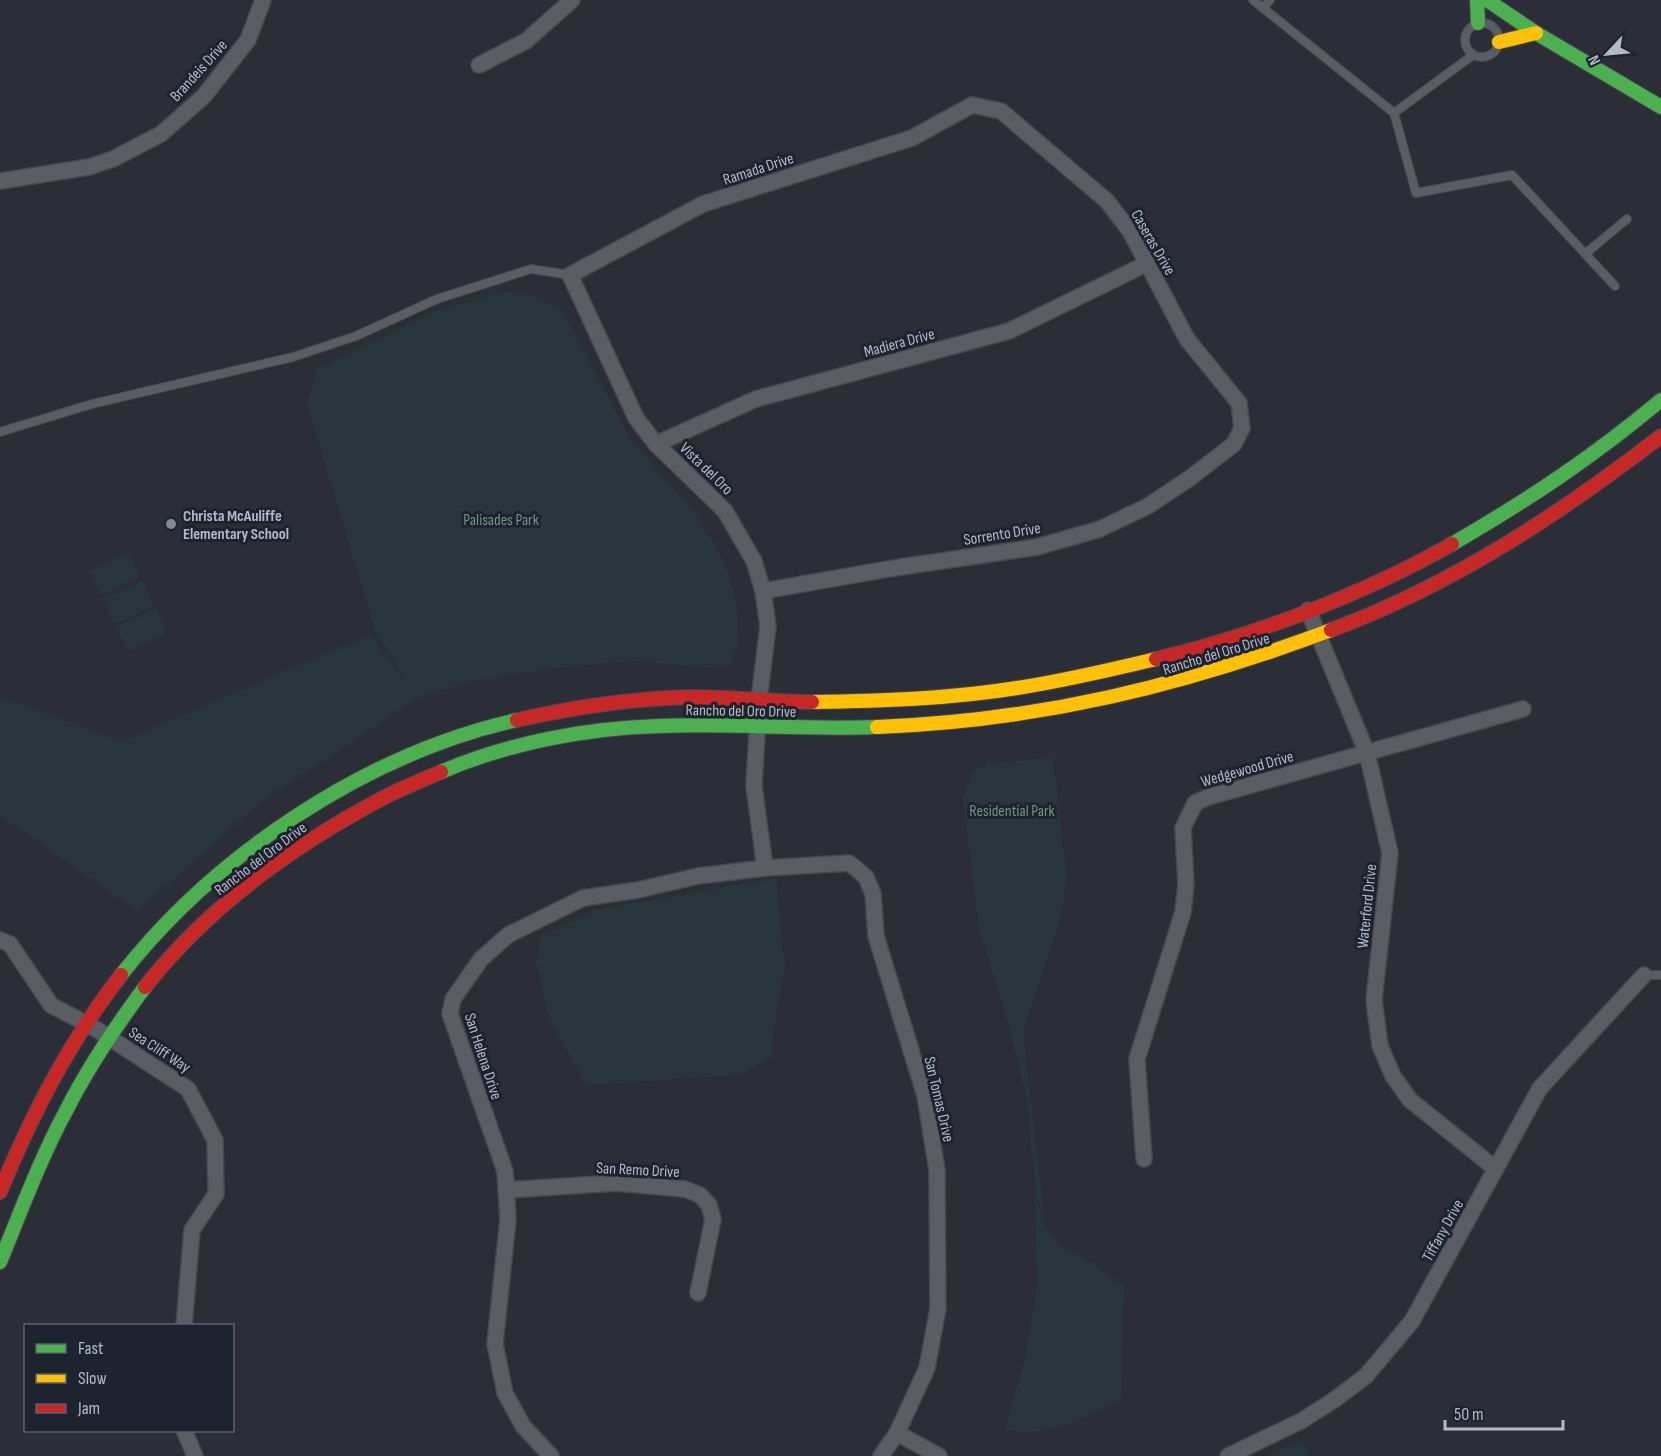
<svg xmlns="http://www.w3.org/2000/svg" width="1661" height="1456" font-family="'Sofia Sans Condensed',sans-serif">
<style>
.green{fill:#29373c}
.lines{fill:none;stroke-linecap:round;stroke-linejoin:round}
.lane-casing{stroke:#47494f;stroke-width:10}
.street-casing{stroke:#47494f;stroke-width:18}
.fast-casing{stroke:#47494f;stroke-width:16}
.slow-casing{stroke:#47494f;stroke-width:16}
.jam-casing{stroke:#47494f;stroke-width:16}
.lane{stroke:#5a5d64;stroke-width:8}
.street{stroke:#5a5d64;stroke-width:15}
.fast{stroke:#4caf50;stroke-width:14}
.slow{stroke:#ffc107;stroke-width:14}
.jam{stroke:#c62828;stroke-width:14}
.poi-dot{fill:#858894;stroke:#1e2330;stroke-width:2}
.labels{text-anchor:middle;stroke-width:6;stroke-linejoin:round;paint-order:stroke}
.street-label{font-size:16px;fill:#b5b9c7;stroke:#1e2330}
.poi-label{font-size:16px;font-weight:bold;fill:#b5b9c7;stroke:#1e2330;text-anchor:start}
.park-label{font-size:16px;fill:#6e957e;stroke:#1e2330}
</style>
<rect width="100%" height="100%" fill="#2b2e36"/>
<g class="green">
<polygon points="501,292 524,293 563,310 629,437 696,514 719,552 728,572 737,607 738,642 731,666 705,667 634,661 553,668 468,682 418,698 264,799 138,911 0,816 0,697 122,741 370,635 412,690 375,630 307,404 316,370 434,312"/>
<polygon points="129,552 140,577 101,595 89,571"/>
<polygon points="143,580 154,605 114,624 103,599"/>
<polygon points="156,608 167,633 128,651 116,627"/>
<polygon points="1053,758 1067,876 1061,917 1023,1032 1045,1222 1036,1195 1027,1100 1006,1016 978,925 963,797 971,775 989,761 1005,762"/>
<polygon points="776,878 785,970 777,1005 771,1058 740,1075 586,1085 550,1020 536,961 541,936 592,911"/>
<path d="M 1035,1197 L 1046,1228 L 1059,1245 L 1085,1258 L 1124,1286 L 1121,1400 C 1084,1417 1046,1439 1005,1430 L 1026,1355 L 1037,1285 Z"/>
<polygon points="1301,1440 1310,1456 1268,1456"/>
</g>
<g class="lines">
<defs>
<g id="lane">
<polyline points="1253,0 1394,113"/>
<polyline points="1263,8 1270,0"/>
<circle cx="1482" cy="40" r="17"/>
<polyline points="1473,55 1394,113 1416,193 1512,175 1615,286"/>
<polyline points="1585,254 1627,219"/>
<polyline points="0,432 92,404 293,357 356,336 437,299 531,269 570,275"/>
<polyline points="1644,975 1661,975"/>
</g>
<g id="street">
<polyline points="479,65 526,41 572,0"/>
<polyline points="0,181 89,167 113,159 161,134 204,96 248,40 263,0"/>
<polyline points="656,444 756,399 1009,331 1146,264"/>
<polyline points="763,591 894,568 1037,547 1100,529 1148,506 1190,478 1234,444 1242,428 1239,403 1187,339 1130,231 1107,201 1001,111 972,105 912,138 703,204 570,275 636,418 656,444 725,511 754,561 763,591 768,626 759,700 754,786 765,868"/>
<polyline points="1308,610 1367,753 1390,853 1374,1000 1380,1046 1393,1076 1410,1100 1496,1169"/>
<polyline points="0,940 10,944 51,1005 96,1029 188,1089 215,1140 216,1194 192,1230 184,1326"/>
<polyline points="1144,1159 1137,1059 1183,912 1186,884 1183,828 1195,803 1208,797 1523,709"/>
<polyline points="506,1190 616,1183 685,1189 700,1195 709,1205 713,1219 698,1293"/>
<polyline points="184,1430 195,1456"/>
<polyline points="897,1433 939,1456"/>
<polyline points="551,1456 523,1426 505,1393 495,1344 508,1219 505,1171 450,1014 453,999 481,959 508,935 583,898 638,890 698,876 765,868 849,863 866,877 873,894 876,936 925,1096 937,1170 938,1308 927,1368 897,1433 881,1456"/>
<polyline points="1228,1456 1301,1421 1334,1400 1366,1376 1412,1321 1540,1088 1644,975"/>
</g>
<g id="fast">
<polyline points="1477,0 1478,23"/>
<polyline points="1487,0 1536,33 1661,107"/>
<path d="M 1452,544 C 1528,500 1593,457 1661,400"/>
<path d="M 441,772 C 507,743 588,728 659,726 C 732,723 804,730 877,727"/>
<path d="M 121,975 C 216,854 366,754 517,720"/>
<path d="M 0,1262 C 21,1211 40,1159 66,1111 C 88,1067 116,1026 145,987"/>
</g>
<g id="slow">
<polyline points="1499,42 1536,33"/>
<path d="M 812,702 C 880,701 949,699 1017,688 C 1064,681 1110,670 1156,659"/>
<path d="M 877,727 C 1038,721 1182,686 1331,630"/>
</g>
<g id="jam">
<path d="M 1331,630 C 1452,585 1560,514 1661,436"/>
<path d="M 1156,659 C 1254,636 1364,594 1452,544"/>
<path d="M 517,720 C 575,707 633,698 693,697 C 733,697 772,702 812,702"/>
<path d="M 145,987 C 208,907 294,845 383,798 C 402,788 422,780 441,772"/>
<path d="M 0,1192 C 32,1114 69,1042 121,975"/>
</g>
</defs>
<use href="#lane" class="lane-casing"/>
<use href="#street" class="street-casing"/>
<use href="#fast" class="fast-casing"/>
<use href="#slow" class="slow-casing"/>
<use href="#jam" class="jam-casing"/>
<use href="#lane" class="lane"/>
<use href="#street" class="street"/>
<use href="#fast" class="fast"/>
<use href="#slow" class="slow"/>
<use href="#jam" class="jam"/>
</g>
<circle class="poi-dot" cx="171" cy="524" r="6"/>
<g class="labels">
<g class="street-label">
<text transform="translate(198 70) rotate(-48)" y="6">Brandeis Drive</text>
<text transform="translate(758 168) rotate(-18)" y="6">Ramada Drive</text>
<text transform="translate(1154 242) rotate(60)" y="6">Caseras Drive</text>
<text transform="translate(899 342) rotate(-15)" y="6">Madiera Drive</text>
<text transform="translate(707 468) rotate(44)" y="6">Vista del Oro</text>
<text transform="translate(1002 533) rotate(-9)" y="6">Sorrento Drive</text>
<text transform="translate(1216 653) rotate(-17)" y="6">Rancho del Oro Drive</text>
<text transform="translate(741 710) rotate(1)" y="6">Rancho del Oro Drive</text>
<text transform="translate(1247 768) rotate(-16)" y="6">Wedgewood Drive</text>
<text transform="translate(260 858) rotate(-37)" y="6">Rancho del Oro Drive</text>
<text transform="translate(1366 906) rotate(-84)" y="6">Waterford Drive</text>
<text transform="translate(160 1049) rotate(33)" y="6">Sea Cliff Way</text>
<text transform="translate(484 1056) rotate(72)" y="6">San Helena Drive</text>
<text transform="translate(940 1099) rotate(77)" y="6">San Tomas Drive</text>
<text transform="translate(638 1169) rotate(3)" y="6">San Remo Drive</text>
<text transform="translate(1442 1230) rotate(-61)" y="6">Tiffany Drive</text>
</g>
<g class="poi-label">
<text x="183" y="521">Christa McAuliffe<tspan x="183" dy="18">Elementary School</tspan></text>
</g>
<g class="park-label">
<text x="501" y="525">Palisades Park</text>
<text x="1012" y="816">Residential Park</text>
</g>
</g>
<rect x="24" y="1324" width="210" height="108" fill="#1e2330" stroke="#5a5f6c" stroke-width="1.5"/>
<rect x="36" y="1344" width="30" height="9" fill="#4caf50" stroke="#5a5f6c" stroke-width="1.5"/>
<text x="78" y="1354" font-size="18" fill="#b5b9c7">Fast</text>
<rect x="36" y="1374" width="30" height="9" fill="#ffc107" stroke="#5a5f6c" stroke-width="1.5"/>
<text x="78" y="1384" font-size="18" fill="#b5b9c7">Slow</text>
<rect x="36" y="1404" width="30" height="9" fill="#c62828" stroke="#5a5f6c" stroke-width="1.5"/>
<text x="78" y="1414" font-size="18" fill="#b5b9c7">Jam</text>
<g transform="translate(1607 54) rotate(244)" stroke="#1e2330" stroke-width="4.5" paint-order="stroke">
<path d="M0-4.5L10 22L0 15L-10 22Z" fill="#b5b9c7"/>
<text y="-9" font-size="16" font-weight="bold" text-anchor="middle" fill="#b5b9c7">N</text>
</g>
<path d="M1445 1420v9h118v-9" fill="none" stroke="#b5b9c7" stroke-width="3"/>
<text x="1454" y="1420" font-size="18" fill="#b5b9c7" stroke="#1e2330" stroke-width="4.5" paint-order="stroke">50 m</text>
</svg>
